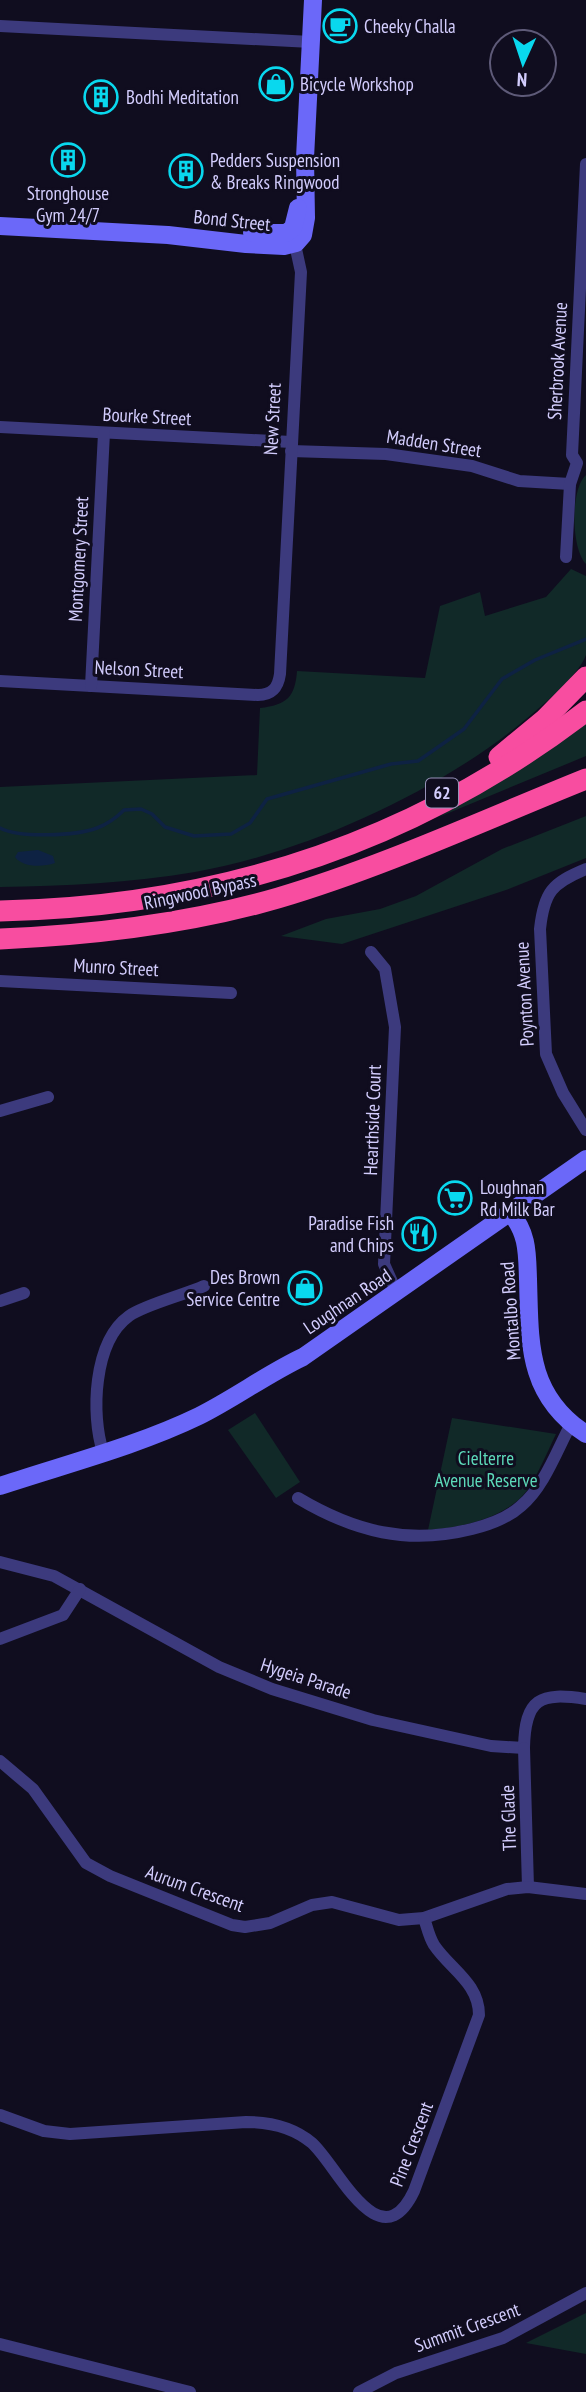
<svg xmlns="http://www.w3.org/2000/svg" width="586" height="2392" font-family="'PT Sans Narrow',sans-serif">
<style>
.green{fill:#112928}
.water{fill:#0e2243}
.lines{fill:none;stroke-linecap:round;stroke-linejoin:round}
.stream{stroke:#0e2243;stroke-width:3.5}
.street{stroke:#3c3a7d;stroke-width:12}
.secondary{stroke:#6b68f9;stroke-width:18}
.highway{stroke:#f84da0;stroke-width:21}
.labels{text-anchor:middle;stroke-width:6;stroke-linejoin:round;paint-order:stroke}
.shield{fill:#100d1f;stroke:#9893ba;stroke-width:2}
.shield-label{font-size:18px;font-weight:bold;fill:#d3cdfd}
.poi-label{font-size:19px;fill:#d3cdfd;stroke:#100d1f;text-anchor:start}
.street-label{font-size:19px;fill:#d3cdfd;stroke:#100d1f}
.park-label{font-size:19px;fill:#5ddaba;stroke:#100d1f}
</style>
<rect width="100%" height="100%" fill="#100d1f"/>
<g class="green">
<path d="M 586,475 L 586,564 C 571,549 570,489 586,475 Z"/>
<path d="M 571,569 L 586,576 C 586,592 586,643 586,655 C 578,677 538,709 520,724 C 435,793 304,853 195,872 C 131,883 65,886 0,887 L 0,787 L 257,775 L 260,708 C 287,705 295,697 297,671 L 425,678 L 440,606 L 480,592 L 485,616 L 546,597 Z"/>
<polygon points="586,723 586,756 439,817 532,761"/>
<polygon points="586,816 586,858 506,890 342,944 281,936 326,919 380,909 416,896 502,849"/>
<polygon points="255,1413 300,1482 276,1498 228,1430"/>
<path d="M 452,1418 L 556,1434 C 547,1453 539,1472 528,1489 C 508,1518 460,1528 428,1530 Z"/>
<polygon points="586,2313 586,2354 526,2343"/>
</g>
<path class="water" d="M 38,850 L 53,856 L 55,863 C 43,867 23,868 15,857 L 18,852 Z"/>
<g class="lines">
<path class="stream" d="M 0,828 C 19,838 76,836 97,828 C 108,824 115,819 124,810 L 141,809 L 152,814 L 165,827 L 194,836 L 231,834 L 250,823 L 267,799 L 391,764 L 418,761 L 464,729 L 502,679 L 535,660 L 586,639"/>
<g class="street">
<polyline points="0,26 311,42"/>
<polyline points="0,427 291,442"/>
<polyline points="291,451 386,454 472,466 519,481 570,484"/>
<polyline points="566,557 570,484 577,463 572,455 586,164"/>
<path d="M 0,681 L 258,695 C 272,695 278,688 280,674 L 301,272 L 296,249 L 291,245"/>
<polyline points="91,686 104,433"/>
<path d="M 586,869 C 552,883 544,892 540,929 L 546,1054 L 563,1093 L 586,1130"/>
<polyline points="371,952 385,969 395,1027 384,1264 397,1293"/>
<polyline points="0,981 231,993"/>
<polyline points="0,1111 48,1097"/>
<polyline points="0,1301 24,1293"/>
<path d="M 103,1452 C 91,1415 93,1342 129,1316 C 144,1305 184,1295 204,1286"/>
<path d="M 298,1498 C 355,1532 408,1545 472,1529 C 488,1525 509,1517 521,1506 C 544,1487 557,1450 571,1424"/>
<path d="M 0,1562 L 54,1576 L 219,1667 L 272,1689 L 373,1720 L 491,1746 L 524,1748 C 525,1698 540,1692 586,1699"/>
<polyline points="0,1639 63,1615 80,1589"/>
<polyline points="524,1748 528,1887"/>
<polyline points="0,1761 33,1789 86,1863 110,1876 232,1925 245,1927 270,1923 312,1905 332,1902 399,1920 424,1918 507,1889 528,1887 586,1894"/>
<path d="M 0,2115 L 44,2131 L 70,2134 L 246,2122 C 270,2122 293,2127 312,2143 C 337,2165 380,2263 414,2191 L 479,2015 C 479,1983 450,1969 434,1945 C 429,1937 427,1927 424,1918"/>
<polyline points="0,2344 190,2392"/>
<polyline points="359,2392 396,2373 503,2338 586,2293"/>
</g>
<g class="secondary">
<polyline points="0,226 168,235 246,244 284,246 296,243 303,235 306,218 305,158 313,0"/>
<polyline points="252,233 286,233 293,228 298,208"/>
<path d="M 510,1212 C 528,1234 527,1252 528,1279 C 530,1342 526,1395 586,1434"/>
<path d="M 0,1486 C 66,1464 137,1446 199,1416 C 235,1398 267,1374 303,1357 L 586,1159"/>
</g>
<g class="highway">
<polyline points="499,757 545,719 586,677"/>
<path d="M 0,911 C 216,907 414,843 586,711"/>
<path d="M 0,939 C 93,935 188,924 278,898 C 383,867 484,820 586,779"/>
</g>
</g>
<defs>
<symbol id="cafe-ring" viewBox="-11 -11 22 22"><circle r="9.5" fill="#100d1f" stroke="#09d8ee" stroke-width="1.5"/><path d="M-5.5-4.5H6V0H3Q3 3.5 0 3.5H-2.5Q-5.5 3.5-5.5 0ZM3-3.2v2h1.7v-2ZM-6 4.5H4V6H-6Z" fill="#09d8ee"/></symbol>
<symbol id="shop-ring" viewBox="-11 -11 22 22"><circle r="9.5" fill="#100d1f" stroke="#09d8ee" stroke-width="1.5"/><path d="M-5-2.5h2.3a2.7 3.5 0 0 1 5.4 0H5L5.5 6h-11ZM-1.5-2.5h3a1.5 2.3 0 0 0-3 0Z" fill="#09d8ee"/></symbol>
<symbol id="building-ring" viewBox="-11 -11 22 22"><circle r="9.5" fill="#100d1f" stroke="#09d8ee" stroke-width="1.5"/><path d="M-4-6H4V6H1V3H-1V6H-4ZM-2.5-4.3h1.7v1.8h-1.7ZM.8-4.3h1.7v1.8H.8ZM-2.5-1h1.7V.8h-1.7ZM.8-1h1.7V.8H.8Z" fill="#09d8ee"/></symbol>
<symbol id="supermarket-ring" viewBox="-11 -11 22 22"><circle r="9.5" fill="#100d1f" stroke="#09d8ee" stroke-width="1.5"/><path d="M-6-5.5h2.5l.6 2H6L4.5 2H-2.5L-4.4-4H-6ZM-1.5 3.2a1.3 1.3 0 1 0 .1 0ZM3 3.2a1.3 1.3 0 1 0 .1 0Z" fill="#09d8ee"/></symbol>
<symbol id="restaurant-ring" viewBox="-11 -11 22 22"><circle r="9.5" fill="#100d1f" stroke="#09d8ee" stroke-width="1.5"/><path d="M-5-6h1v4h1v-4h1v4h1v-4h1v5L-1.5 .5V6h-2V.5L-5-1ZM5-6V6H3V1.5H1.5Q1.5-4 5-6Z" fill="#09d8ee"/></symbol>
</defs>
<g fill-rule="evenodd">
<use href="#cafe-ring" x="321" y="7" width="38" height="38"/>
<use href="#shop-ring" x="257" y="65" width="38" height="38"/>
<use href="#building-ring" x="82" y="78" width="38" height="38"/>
<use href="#building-ring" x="49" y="141" width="38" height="38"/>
<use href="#building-ring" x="167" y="152" width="38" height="38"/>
<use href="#supermarket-ring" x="436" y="1179" width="38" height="38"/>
<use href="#restaurant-ring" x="400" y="1215" width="38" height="38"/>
<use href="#shop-ring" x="286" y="1269" width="38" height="38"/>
</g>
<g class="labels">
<rect class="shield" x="426" y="778.5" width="32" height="29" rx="5"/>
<g class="shield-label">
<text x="442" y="799">62</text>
</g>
<g class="poi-label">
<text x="364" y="33">Cheeky Challa</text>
<text x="300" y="91">Bicycle Workshop</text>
<text x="126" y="104">Bodhi Meditation</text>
<text x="210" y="167">Pedders Suspension<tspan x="210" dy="22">&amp; Breaks Ringwood</tspan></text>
<text x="68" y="200" text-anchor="middle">Stronghouse<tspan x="68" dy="22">Gym 24/7</tspan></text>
<text x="480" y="1194">Loughnan<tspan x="480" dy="22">Rd Milk Bar</tspan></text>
<text x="394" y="1230" text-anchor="end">Paradise Fish<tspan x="394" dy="22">and Chips</tspan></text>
<text x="280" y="1284" text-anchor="end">Des Brown<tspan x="280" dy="22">Service Centre</tspan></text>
</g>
<g class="street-label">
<text transform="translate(232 220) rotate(6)" y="7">Bond Street</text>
<text transform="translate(557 361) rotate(-87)" y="7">Sherbrook Avenue</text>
<text transform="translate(147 416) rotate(3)" y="7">Bourke Street</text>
<text transform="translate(272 419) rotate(-87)" y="7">New Street</text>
<text transform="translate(434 443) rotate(9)" y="7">Madden Street</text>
<text transform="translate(78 559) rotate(-87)" y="7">Montgomery Street</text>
<text transform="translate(139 669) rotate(3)" y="7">Nelson Street</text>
<text transform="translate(200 891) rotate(-12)" y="7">Ringwood Bypass</text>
<text transform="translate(116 967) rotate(3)" y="7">Munro Street</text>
<text transform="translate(524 994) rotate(-93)" y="7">Poynton Avenue</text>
<text transform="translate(372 1120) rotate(-88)" y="7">Hearthside Court</text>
<text transform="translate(347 1301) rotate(-34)" y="7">Loughnan Road</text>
<text transform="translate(510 1311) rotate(-94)" y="7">Montalbo Road</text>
<text transform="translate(306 1678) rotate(18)" y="7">Hygeia Parade</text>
<text transform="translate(508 1818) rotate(-92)" y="7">The Glade</text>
<text transform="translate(195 1888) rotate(20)" y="7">Aurum Crescent</text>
<text transform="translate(411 2144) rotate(-69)" y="7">Pine Crescent</text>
<text transform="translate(467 2327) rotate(-20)" y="7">Summit Crescent</text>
</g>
<g class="park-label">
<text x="486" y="1465">Cielterre<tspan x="486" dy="22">Avenue Reserve</tspan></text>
</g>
</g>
<g transform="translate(523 63) rotate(183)"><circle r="33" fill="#100d1f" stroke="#5e5a78" stroke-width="2"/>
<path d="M0-5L12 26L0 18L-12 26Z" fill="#09d8ee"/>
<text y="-10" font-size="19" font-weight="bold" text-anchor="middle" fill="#d3cdfd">N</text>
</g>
</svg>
